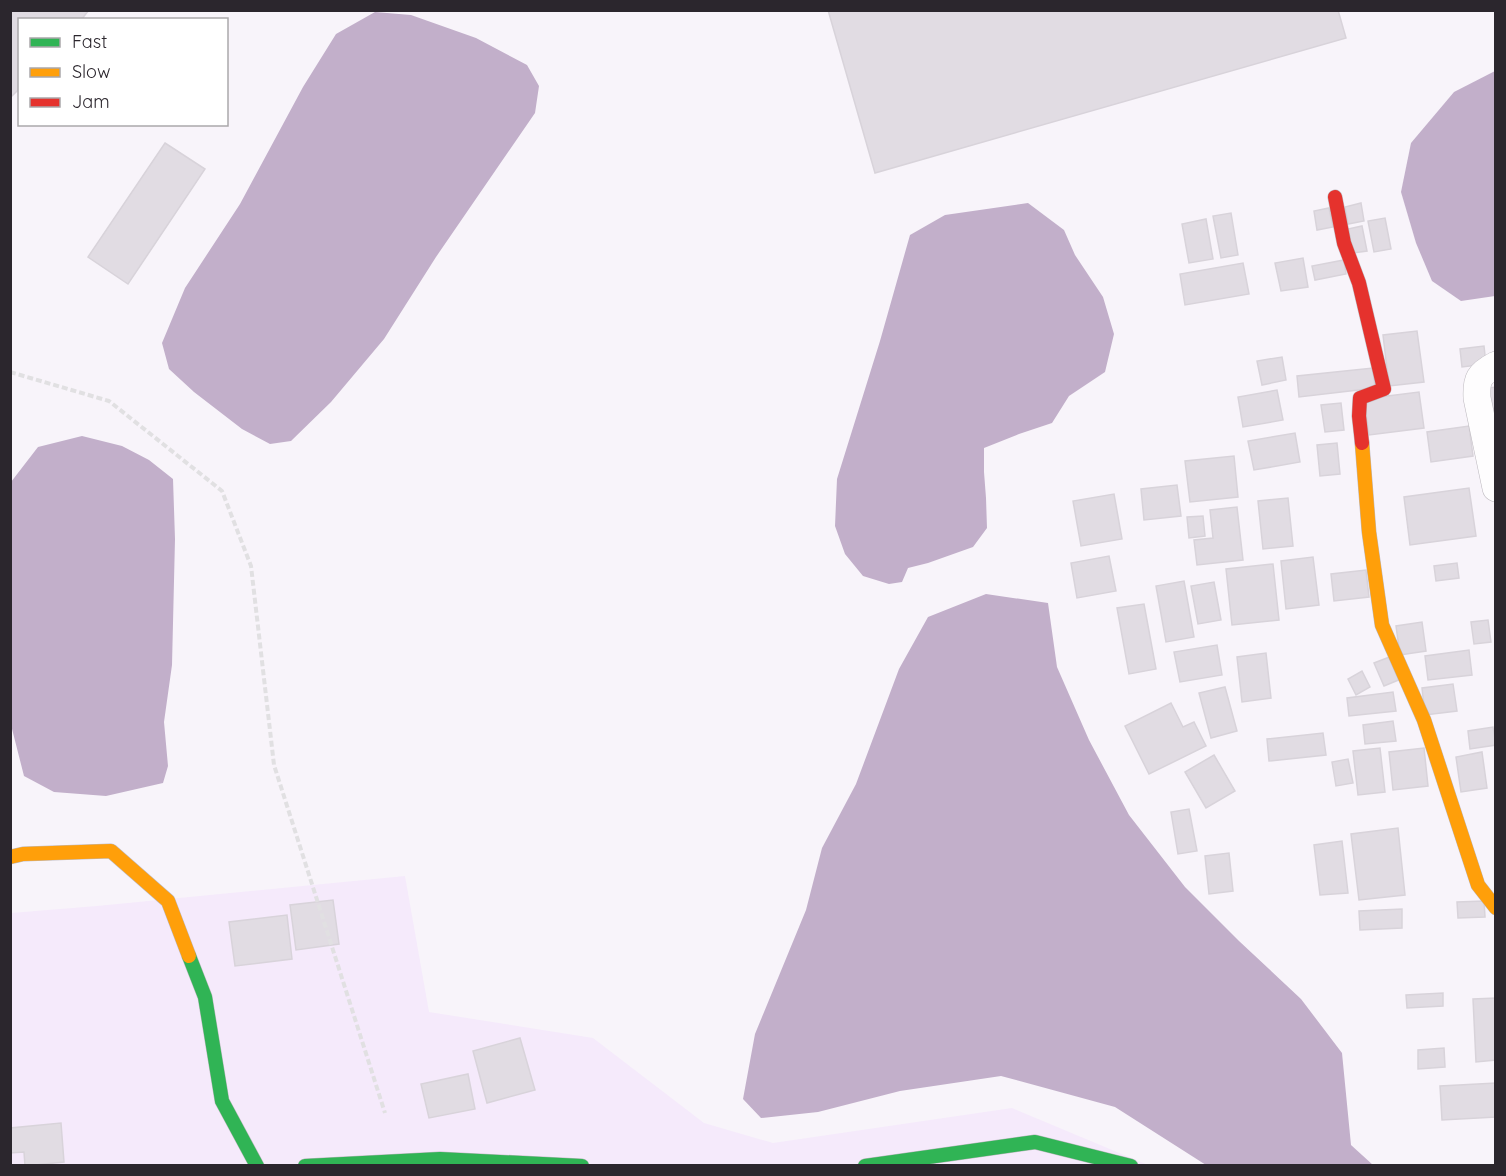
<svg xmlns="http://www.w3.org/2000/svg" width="1506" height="1176" font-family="Quicksand,sans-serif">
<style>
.built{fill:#f5eafb}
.water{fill:#c2afca}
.building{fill:#e1dce3;stroke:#d8d3da;stroke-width:1.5}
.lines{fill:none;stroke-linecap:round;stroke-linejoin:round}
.street-casing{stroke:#bdb9bf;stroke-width:28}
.fast-casing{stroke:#bdb9bf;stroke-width:15}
.slow-casing{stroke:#bdb9bf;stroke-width:15}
.jam-casing{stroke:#bdb9bf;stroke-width:15}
.path{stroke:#e1e0e2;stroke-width:4;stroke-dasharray:6 3;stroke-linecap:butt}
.street{stroke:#fefdfe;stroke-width:27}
.fast{stroke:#30b455;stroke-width:14}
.slow{stroke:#ff9f0a;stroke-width:14}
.jam{stroke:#e5322d;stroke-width:14}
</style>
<rect width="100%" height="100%" fill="#f8f4fa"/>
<polygon class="built" points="405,876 429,1012 593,1038 704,1123 773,1143 1012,1108 1148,1165 11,1166 11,913 97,906"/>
<g class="water">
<polygon points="375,12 411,15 476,38 527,65 539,86 535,113 436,257 384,339 331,402 291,441 270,444 242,429 194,392 169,369 162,343 185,288 240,204 303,87 336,34"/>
<polygon points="1495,71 1495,296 1461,301 1432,281 1416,243 1401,192 1411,143 1454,92"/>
<polygon points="1028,203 1064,230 1075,255 1103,297 1114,334 1105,372 1069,396 1052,423 1019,434 984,448 984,472 986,498 987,528 973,547 928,563 908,568 902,582 889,584 863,576 845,554 835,526 837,479 880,341 910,235 945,215"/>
<polygon points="82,436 122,446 149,460 173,479 175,539 172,665 164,722 168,766 163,783 106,796 54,792 24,776 10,721 11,482 38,447"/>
<polygon points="986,594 1048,603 1057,667 1089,740 1129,815 1185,887 1239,941 1301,999 1342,1053 1351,1145 1373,1165 1206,1165 1115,1107 1001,1076 900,1091 818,1112 761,1118 743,1099 755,1034 806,910 822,848 856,784 899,669 928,617"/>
</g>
<g class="building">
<polygon points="10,10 89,10 81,20 20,20 20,88 10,98"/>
<polygon points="828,10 1338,10 1346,38 875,173"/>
<polygon points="165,143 205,169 128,284 88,257"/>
<polygon points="1361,203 1364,221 1348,224 1345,207"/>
<polygon points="1329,208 1333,227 1317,230 1314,211"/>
<polygon points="1231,213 1238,255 1221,258 1213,216"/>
<polygon points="1385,218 1391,249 1374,252 1368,221"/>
<polygon points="1206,219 1213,259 1189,263 1182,224"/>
<polygon points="1362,226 1367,251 1353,253 1348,229"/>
<polygon points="1303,258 1308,287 1281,291 1275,263"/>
<polygon points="1344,260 1346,274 1315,280 1312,266"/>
<polygon points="1243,263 1249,294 1185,305 1180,274"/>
<polygon points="1417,331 1424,382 1389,386 1383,335"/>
<polygon points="1484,346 1486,364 1462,367 1460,349"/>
<polygon points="1282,357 1286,380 1262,385 1257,361"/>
<polygon points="1373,368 1375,388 1299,397 1297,376"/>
<polygon points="1496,387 1495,439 1489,388"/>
<polygon points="1277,390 1283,420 1243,427 1238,397"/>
<polygon points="1419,392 1424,428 1369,435 1364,399"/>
<polygon points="1341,403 1344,430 1325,432 1321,405"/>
<polygon points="1469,426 1473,456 1431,462 1427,432"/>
<polygon points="1295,433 1300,462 1254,470 1248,441"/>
<polygon points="1337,443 1340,474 1320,476 1317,445"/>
<polygon points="1234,456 1238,497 1190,502 1185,461"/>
<polygon points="1177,485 1181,516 1144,520 1141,489"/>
<polygon points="1469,488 1476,536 1410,545 1404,497"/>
<polygon points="1114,494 1122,539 1081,546 1073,501"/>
<polygon points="1288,498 1293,546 1263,549 1258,501"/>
<polygon points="1237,507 1243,560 1197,565 1194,540 1213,538 1210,510"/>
<polygon points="1203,516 1205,536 1189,538 1187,517"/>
<polygon points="1109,556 1116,591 1077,598 1071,563"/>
<polygon points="1313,557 1319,605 1286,609 1281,561"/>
<polygon points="1457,563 1459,578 1436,581 1434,566"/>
<polygon points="1273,564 1279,620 1232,625 1226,569"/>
<polygon points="1366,570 1369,597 1334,601 1331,574"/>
<polygon points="1184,581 1194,637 1166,642 1156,586"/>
<polygon points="1214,582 1221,620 1198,624 1191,586"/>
<polygon points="1144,604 1156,669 1129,674 1117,608"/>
<polygon points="1488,620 1491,642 1474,644 1471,622"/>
<polygon points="1422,622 1426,651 1400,655 1396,626"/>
<polygon points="1217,645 1222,675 1180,682 1174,652"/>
<polygon points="1469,650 1472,675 1428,680 1425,656"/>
<polygon points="1266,653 1271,698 1242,702 1237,657"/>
<polygon points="1392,656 1401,679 1384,686 1374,663"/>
<polygon points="1362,671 1370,687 1356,695 1348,679"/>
<polygon points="1453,684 1457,711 1425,715 1422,688"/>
<polygon points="1225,687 1237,731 1211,738 1199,693"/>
<polygon points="1393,692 1396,711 1349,716 1347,698"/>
<polygon points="1171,703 1183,727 1194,722 1206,746 1149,774 1125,726"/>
<polygon points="1393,721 1396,741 1365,744 1363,725"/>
<polygon points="1493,727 1496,745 1470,749 1468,731"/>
<polygon points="1323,733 1326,755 1269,761 1267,739"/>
<polygon points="1380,748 1385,792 1358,795 1353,751"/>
<polygon points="1424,748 1428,786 1393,790 1389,752"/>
<polygon points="1482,752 1487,788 1461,792 1456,757"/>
<polygon points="1214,755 1235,791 1206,808 1185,772"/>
<polygon points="1348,759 1353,783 1336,786 1332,762"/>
<polygon points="1189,809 1197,851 1178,854 1171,812"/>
<polygon points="1398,828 1405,895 1359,900 1351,834"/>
<polygon points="1342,841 1348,893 1320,895 1314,845"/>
<polygon points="1229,853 1233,891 1209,894 1205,856"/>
<polygon points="333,900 339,944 296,950 290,905"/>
<polygon points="1484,901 1485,917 1458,918 1457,902"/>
<polygon points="1402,909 1402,928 1360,930 1359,911"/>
<polygon points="287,915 292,959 235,966 229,922"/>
<polygon points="1443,993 1443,1006 1407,1008 1406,995"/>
<polygon points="1496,998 1496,1060 1476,1062 1473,999"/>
<polygon points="520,1038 535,1090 487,1103 473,1051"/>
<polygon points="1444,1048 1445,1067 1418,1069 1418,1050"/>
<polygon points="468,1074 475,1109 429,1118 421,1084"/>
<polygon points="1496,1083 1496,1117 1442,1120 1440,1086"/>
<polygon points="61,1123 64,1162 25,1166 24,1152 10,1153 10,1128"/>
</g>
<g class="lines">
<defs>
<path id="street" d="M 1496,365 C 1479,374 1476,379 1477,398 L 1496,488"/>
<g id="fast">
<polyline points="189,956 205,997 222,1101 257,1166"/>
<polyline points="305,1166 440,1159 582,1166"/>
<polyline points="865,1166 1035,1142 1131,1166"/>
</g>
<g id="slow">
<polyline points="1362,443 1369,532 1382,625 1424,720 1478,885 1496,908"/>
<polyline points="10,857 23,854 111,851 168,901 189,956"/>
</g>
<polyline id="jam" points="1335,197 1344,243 1359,283 1384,389 1360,398 1359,416 1362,443"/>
</defs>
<use href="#street" class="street-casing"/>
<use href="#fast" class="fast-casing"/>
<use href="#slow" class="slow-casing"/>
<use href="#jam" class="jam-casing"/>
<polyline class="path" points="10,372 109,401 222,491 251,566 274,765 385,1113"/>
<use href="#street" class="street"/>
<use href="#fast" class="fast"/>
<use href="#slow" class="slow"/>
<use href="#jam" class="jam"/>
</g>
<rect width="1506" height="1176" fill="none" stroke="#2b262d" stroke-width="24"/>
<rect x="18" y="18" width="210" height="108" fill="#ffffff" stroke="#aaa8ab" stroke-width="1.5"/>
<rect x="30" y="38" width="30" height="9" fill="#30b455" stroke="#aaa8ab" stroke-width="1.5"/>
<text x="72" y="48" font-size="18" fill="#2b262d">Fast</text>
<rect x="30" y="68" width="30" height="9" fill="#ff9f0a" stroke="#aaa8ab" stroke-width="1.5"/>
<text x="72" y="78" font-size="18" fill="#2b262d">Slow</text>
<rect x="30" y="98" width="30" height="9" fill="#e5322d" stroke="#aaa8ab" stroke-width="1.5"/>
<text x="72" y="108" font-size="18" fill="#2b262d">Jam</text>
</svg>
